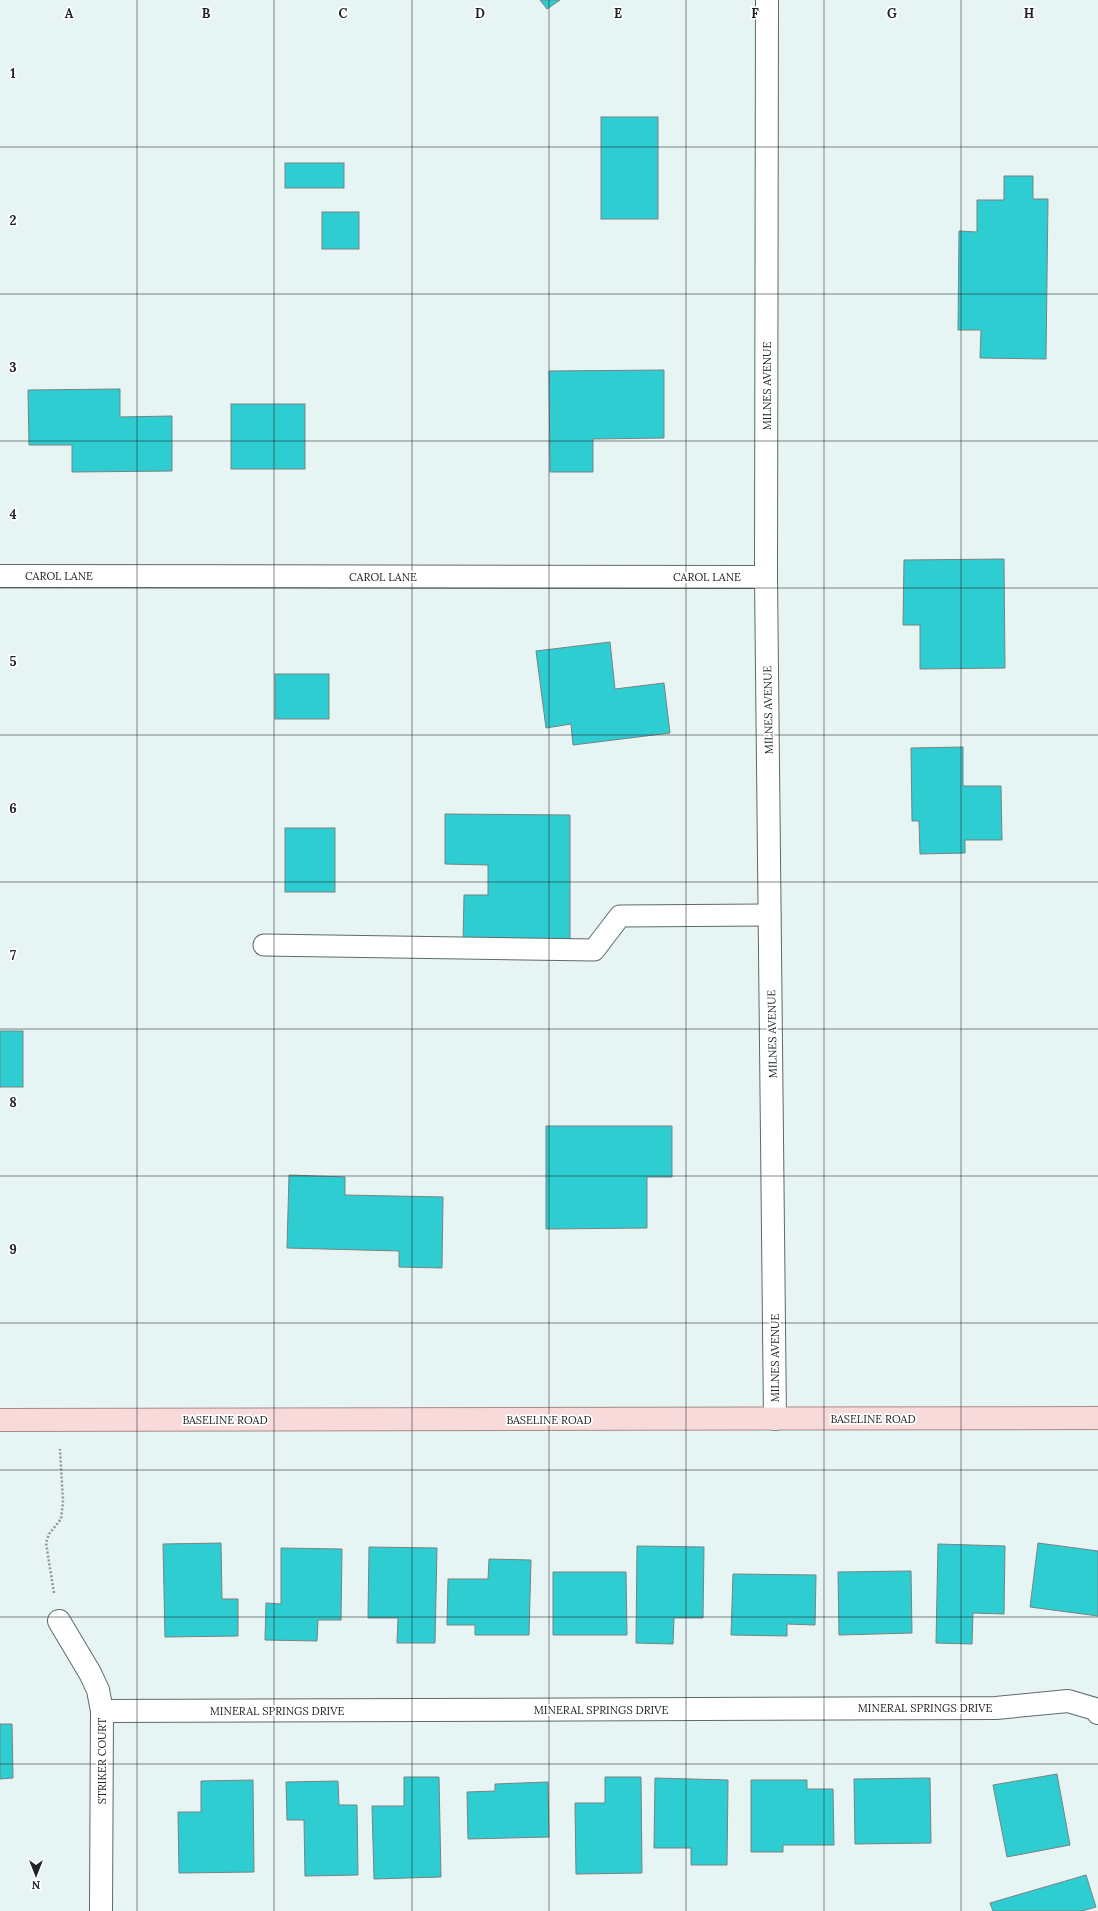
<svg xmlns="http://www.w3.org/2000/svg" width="1098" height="1911" font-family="Lora,serif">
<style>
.building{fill:#2ecdd1;stroke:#778383}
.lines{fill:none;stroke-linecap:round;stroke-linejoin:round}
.service-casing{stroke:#5e6a6a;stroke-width:23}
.minor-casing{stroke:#5e6a6a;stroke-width:24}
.primary-casing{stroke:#a88a89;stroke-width:24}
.path{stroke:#8e9797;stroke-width:2.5;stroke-dasharray:2 2;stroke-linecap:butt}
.service{stroke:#fff;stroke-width:21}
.minor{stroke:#fff;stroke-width:22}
.primary{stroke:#f7dad9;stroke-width:22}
.grid{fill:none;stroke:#212525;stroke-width:1;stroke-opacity:0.55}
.labels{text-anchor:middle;stroke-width:3.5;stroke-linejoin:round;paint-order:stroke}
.street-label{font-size:11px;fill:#212525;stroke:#fff}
.grid-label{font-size:13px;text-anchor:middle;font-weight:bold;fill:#212525;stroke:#fff;stroke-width:3.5;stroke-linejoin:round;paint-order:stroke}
</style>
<rect width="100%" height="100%" fill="#e7f4f4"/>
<g class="building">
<polygon points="540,0 560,0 547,9"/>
<rect x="601" y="117" width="57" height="102"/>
<rect x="285" y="163" width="59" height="25"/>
<polygon points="1004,176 1033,176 1033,199 1048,199 1046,359 980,358 981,330 958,330 959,231 977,232 977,200 1004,200"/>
<rect x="322" y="212" width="37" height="37"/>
<polygon points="664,370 664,438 593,439 593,472 550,472 549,371"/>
<polygon points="120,389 120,417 172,416 172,471 72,472 72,445 29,445 28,390"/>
<rect x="231" y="404" width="74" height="65"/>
<polygon points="1004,559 1005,668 920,669 920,625 903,625 904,560"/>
<polygon points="610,642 615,689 664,683 670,733 573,745 571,724 546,728 536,651"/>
<rect x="275" y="674" width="54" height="45"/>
<polygon points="963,747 963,786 1001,786 1002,840 965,840 965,853 920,854 919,821 912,821 911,748"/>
<polygon points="445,814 570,815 570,943 463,943 464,895 488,895 488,865 445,864"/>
<rect x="285" y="828" width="50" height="64"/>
<rect x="0" y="1031" width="23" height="56"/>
<polygon points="546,1126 672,1126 672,1177 647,1177 647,1228 546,1229"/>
<polygon points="289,1175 345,1177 345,1195 443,1197 442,1268 399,1267 399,1251 287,1248"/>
<polygon points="221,1543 222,1599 238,1599 238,1636 165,1637 163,1544"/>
<polygon points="1038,1543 1098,1551 1098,1616 1030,1607"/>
<polygon points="938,1544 1005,1546 1004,1614 973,1613 972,1644 936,1643"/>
<polygon points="637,1546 704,1547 703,1618 674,1618 673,1644 636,1643"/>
<polygon points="369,1547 437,1548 435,1643 397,1643 398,1618 368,1618"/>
<polygon points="281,1548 342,1549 341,1620 318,1620 317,1641 265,1640 266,1603 281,1604"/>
<polygon points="489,1559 531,1560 529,1635 475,1635 475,1625 447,1625 448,1579 488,1579"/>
<polygon points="911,1571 912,1633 839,1635 838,1572"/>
<polygon points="553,1572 626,1572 627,1635 553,1635"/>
<polygon points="733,1574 816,1575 815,1625 787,1624 787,1636 731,1635"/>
<polygon points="0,1724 12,1724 13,1778 0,1779"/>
<polygon points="1057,1774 1070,1845 1007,1857 993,1785"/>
<polygon points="404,1777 439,1777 441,1877 374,1879 372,1806 404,1806"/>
<polygon points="605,1777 641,1777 642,1873 576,1874 575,1803 605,1803"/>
<polygon points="655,1778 728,1780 727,1865 691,1865 691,1848 654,1848"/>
<polygon points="930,1778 931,1843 855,1844 854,1779"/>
<polygon points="253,1780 254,1872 179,1873 178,1812 201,1812 201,1781"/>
<polygon points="751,1780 807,1780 807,1789 833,1789 834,1845 783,1845 783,1852 751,1852"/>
<polygon points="338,1781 339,1805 357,1805 358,1875 305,1876 304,1820 287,1820 286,1782"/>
<polygon points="548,1782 549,1837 468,1839 467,1792 495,1791 495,1784"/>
<polygon points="1086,1875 1096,1907 1082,1911 993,1911 990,1903"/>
</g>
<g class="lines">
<defs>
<polyline id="service" points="264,945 594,950 620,916 770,915"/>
<g id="minor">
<polyline points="767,0 766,577 775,1419"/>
<polyline points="0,576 766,577"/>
<polyline points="59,1621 90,1673 98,1690 102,1711 101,1911"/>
<polyline points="102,1711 996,1708 1068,1701 1095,1709 1098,1713"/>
</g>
<polyline id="primary" points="0,1420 1098,1418"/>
</defs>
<use href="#service" class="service-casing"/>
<use href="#minor" class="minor-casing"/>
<use href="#primary" class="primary-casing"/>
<polyline class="path" points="54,1593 46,1543 49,1534 61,1519 63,1502 60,1449"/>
<use href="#service" class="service"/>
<use href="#minor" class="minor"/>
<use href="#primary" class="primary"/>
</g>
<path class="grid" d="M 137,0 L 137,1911M 274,0 L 274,1911M 412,0 L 412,1911M 549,0 L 549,1911M 686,0 L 686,1911M 824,0 L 824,1911M 961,0 L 961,1911M 0,147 L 1098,147M 0,294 L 1098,294M 0,441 L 1098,441M 0,588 L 1098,588M 0,735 L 1098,735M 0,882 L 1098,882M 0,1029 L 1098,1029M 0,1176 L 1098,1176M 0,1323 L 1098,1323M 0,1470 L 1098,1470M 0,1617 L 1098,1617M 0,1764 L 1098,1764"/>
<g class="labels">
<g class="street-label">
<text transform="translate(767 386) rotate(-90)" y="4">MILNES AVENUE</text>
<text x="59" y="580">CAROL LANE</text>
<text x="383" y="581">CAROL LANE</text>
<text x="707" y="581">CAROL LANE</text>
<text transform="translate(768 710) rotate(-91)" y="4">MILNES AVENUE</text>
<text transform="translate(772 1034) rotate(-91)" y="4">MILNES AVENUE</text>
<text transform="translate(775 1358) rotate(-90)" y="4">MILNES AVENUE</text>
<text x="873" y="1423">BASELINE ROAD</text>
<text x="225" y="1424">BASELINE ROAD</text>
<text x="549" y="1424">BASELINE ROAD</text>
<text x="925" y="1712">MINERAL SPRINGS DRIVE</text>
<text x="601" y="1714">MINERAL SPRINGS DRIVE</text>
<text x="277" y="1715">MINERAL SPRINGS DRIVE</text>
<text transform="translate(102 1761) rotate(-90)" y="4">STRIKER COURT</text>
</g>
</g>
<g class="grid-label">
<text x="69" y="18">A</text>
<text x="206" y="18">B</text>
<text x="343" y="18">C</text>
<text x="480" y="18">D</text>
<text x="618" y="18">E</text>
<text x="755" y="18">F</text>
<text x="892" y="18">G</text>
<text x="1029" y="18">H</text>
<text x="13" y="78">1</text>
<text x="13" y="225">2</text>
<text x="13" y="372">3</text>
<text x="13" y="519">4</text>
<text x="13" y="666">5</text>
<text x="13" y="813">6</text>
<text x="13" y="960">7</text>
<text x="13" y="1107">8</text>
<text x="13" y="1254">9</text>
</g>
<g transform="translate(36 1875) rotate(180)" stroke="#ffffff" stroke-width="3" paint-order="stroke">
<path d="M0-3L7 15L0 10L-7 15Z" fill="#212525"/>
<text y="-6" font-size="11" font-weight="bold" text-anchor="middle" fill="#212525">N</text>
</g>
</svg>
